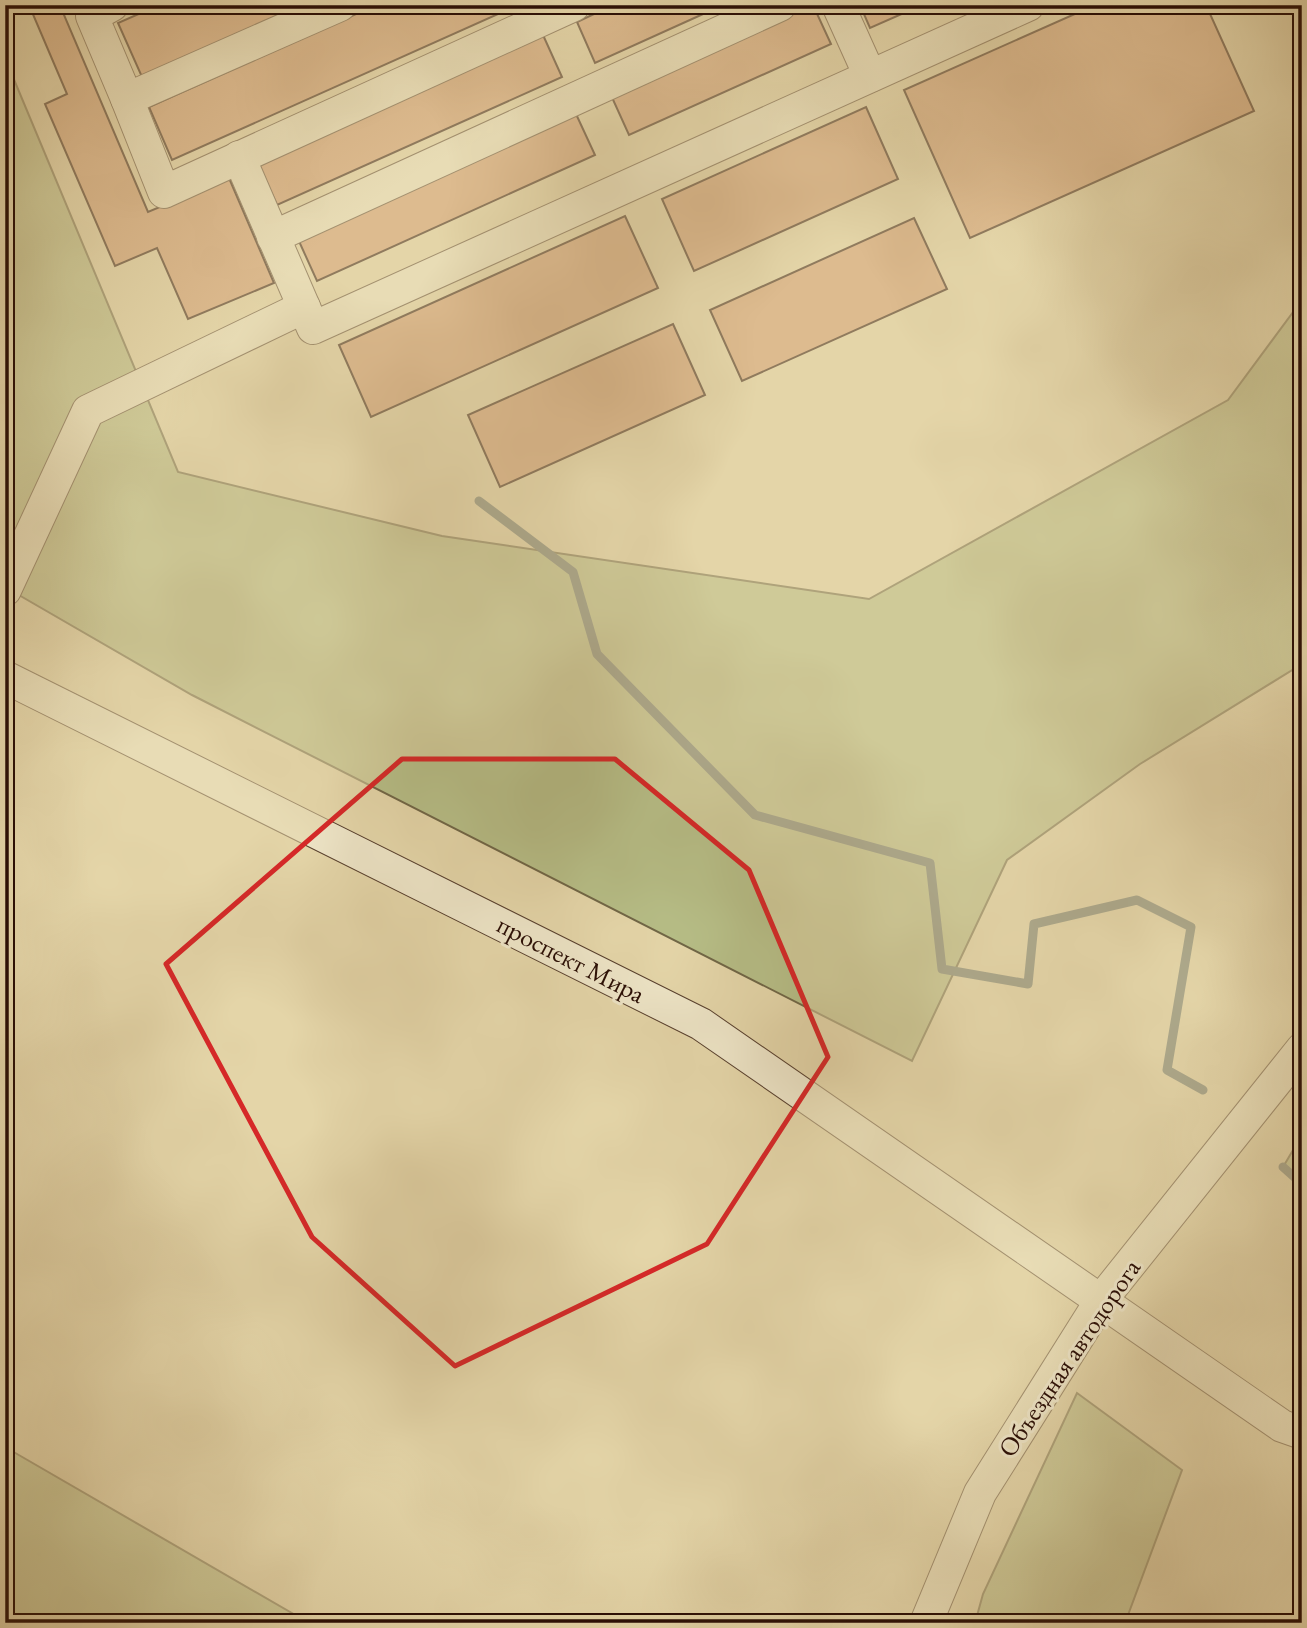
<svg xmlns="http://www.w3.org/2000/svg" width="1307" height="1628" font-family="'EB Garamond',serif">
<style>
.green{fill:#b6bd86;stroke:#706646;stroke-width:2}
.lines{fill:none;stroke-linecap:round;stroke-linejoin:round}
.stream{stroke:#6b736c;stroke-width:9}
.building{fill:#d49b71;stroke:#2a0e05;stroke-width:2}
.minor-casing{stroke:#58402e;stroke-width:34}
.minor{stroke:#ede4c6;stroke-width:32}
.marked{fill:none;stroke:#d62828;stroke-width:5;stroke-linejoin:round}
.labels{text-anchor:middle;stroke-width:6;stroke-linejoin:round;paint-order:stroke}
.street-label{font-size:26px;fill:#2a0e05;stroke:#ede4c6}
</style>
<rect width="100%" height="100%" fill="#e4d5a8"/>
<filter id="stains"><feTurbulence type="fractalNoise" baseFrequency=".00286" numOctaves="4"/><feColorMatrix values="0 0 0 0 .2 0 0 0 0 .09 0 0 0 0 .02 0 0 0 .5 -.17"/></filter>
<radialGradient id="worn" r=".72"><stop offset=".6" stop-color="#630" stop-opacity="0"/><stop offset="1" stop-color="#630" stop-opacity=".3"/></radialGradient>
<g class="green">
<polygon points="5,58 178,472 442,536 869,599 1228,400 1302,300 1302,664 1140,764 1007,860 912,1061 192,695 5,587"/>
<polygon points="1302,1135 1302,1184 1283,1167"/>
<polygon points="1077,1393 1182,1470 1125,1623 975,1623 983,1594"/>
<polygon points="5,1447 309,1623 5,1623"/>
</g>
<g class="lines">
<g class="stream">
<polyline points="479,501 573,572 597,654 755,815 930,863 942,969 1028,984 1034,924 1137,900 1191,927 1167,1070 1203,1090"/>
<polyline points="1283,1167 1302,1184"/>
</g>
</g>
<g class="building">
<polygon points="29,5 66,5 61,8 148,212 229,178 274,283 188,319 157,248 115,266 45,104 67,94"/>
<polygon points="159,5 301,5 142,77 118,23"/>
<polygon points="376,5 518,5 172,160 149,107"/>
<polygon points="613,5 723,5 595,63 577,22"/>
<polygon points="806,5 813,5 831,44 629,135 610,93"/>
<polygon points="860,5 922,5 870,28"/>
<polygon points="1095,5 1206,5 1254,111 970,238 904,90"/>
<polygon points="543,35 562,77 277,205 258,164"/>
<polygon points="866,107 898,179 694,271 662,199"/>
<polygon points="576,114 595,155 317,281 298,239"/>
<polygon points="625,216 658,288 371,417 339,345"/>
<polygon points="914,218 947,289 742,381 710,310"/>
<polygon points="673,324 705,395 500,487 468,415"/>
</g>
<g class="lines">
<defs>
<g id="minor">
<polyline points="112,5 92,16 127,99 340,5"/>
<polyline points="838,5 870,76"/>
<polyline points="127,99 164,192 574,5"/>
<polyline points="239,157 313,328 1028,5"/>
<polyline points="273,237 780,5"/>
<polyline points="5,590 88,411 304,307"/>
<polyline points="5,677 701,1024 1282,1426 1302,1433"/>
<polyline points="926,1623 980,1493 1102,1299 1302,1049"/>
</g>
</defs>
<use href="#minor" class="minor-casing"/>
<use href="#minor" class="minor"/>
</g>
<path d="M0 0H1307V1628H0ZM 402,759 L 615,759 L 749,870 L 828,1057 L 707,1244 L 455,1366 L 312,1237 L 166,964 Z" fill="#e4d5a8" fill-opacity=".55" fill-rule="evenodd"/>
<path class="marked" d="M 402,759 L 615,759 L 749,870 L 828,1057 L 707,1244 L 455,1366 L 312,1237 L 166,964 Z"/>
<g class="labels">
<g class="street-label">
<text transform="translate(571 959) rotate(27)" y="9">проспект Мира</text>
<text transform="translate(1069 1358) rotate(-56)" y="9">Объездная автодорога</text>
</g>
</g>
<rect width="1307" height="1628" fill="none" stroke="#e4d5a8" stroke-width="28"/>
<rect x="7" y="7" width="1293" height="1614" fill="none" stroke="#2a0e05" stroke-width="3.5"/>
<rect x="14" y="14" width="1279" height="1600" fill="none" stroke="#2a0e05" stroke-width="2"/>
<rect width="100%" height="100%" filter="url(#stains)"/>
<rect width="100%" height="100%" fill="url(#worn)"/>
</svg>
